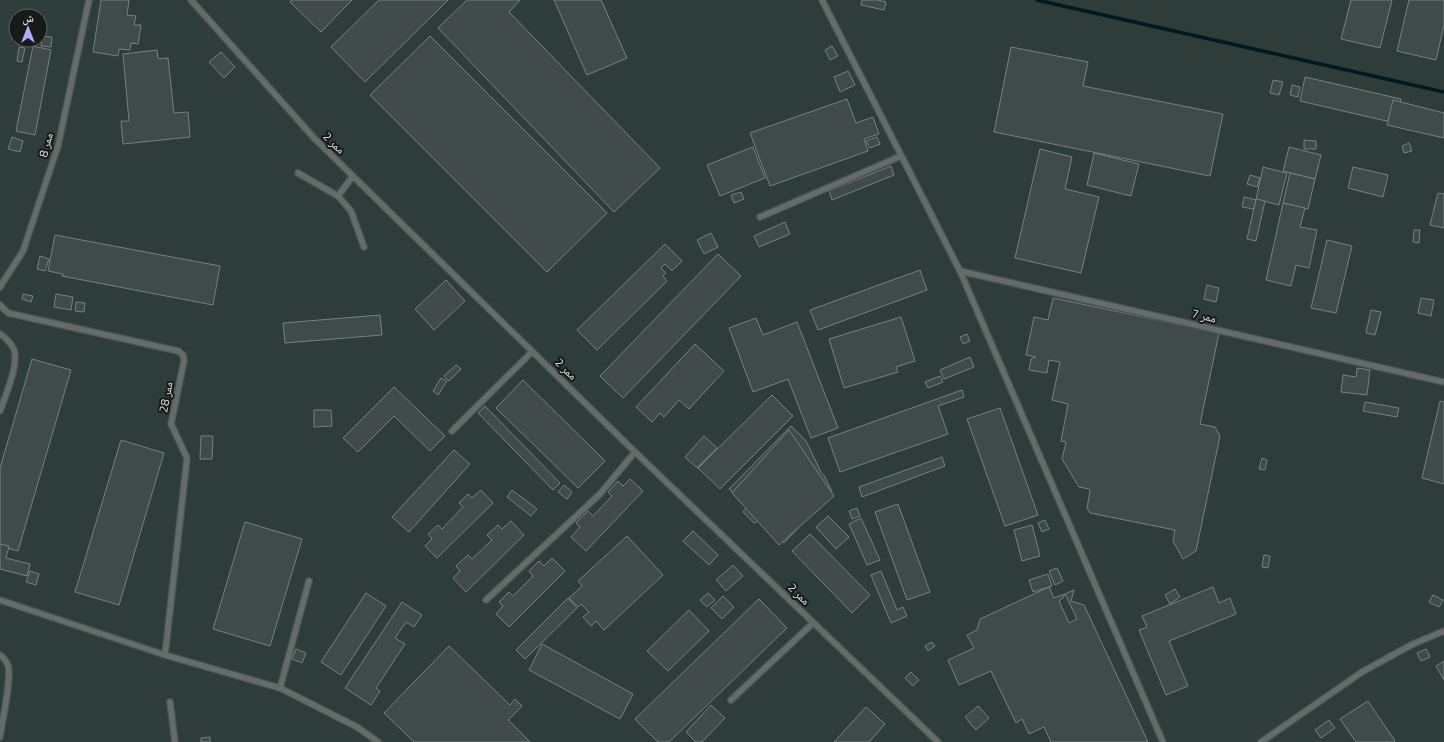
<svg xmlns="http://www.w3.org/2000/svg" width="1444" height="742" font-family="'Titillium Web','Noto Naskh Arabic',sans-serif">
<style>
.built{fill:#2e3d39;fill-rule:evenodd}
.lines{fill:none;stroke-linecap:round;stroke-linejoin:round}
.stream{stroke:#001a23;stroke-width:3.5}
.building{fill:#414a4a;stroke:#768080}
.service-casing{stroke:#4b514f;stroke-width:8}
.service{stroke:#636c69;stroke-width:5.5}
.labels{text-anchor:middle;stroke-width:4;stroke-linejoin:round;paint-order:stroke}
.street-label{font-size:12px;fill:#d7dcdb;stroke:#171a19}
</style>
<rect width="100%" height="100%" fill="#2b3331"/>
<path class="built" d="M 0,0 L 1444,0 L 1444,742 L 0,742 ZM 16,16 L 40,16 L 40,40 L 16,40 Z"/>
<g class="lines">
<polyline class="stream" points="1037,0 1444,92"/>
</g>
<g class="building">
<polygon points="101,0 129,0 127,15 136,16 134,25 141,25 138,44 131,43 130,50 119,49 118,56 93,52"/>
<polygon points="291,0 352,0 321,32 290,2"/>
<polygon points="379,0 448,0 365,82 331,47"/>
<polygon points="467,0 520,0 509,12 660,168 614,212 438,28"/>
<polygon points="554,0 601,0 627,58 587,75"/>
<polygon points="862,0 878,0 886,2 884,10 861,5"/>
<polygon points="1351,0 1392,0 1380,48 1341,39"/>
<polygon points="1409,0 1444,0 1444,25 1436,60 1397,51"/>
<polygon points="42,36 52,37 51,47 41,46"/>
<polygon points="430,36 607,213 547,272 370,95"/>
<polygon points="33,46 51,50 35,135 16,131"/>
<polygon points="832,46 838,56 830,60 825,50"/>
<polygon points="19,47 25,48 22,62 17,61"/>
<polygon points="1011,47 1088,62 1083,86 1223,114 1210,176 994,132"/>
<polygon points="157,50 158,59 168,58 174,113 188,112 190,137 123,144 121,121 129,121 123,54"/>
<polygon points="221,52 235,67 224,78 209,62"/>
<polygon points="848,71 855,85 840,92 834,77"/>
<polygon points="1305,77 1401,99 1395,123 1300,101"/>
<polygon points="1273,80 1283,82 1279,95 1270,93"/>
<polygon points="1292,85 1300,87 1298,97 1290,95"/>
<polygon points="847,99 856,123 873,117 879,134 864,139 868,151 770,186 750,133"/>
<polygon points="1393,100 1444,113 1444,138 1387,125"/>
<polygon points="12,137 23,141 20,152 8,149"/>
<polygon points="877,137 880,144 870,148 866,141"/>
<polygon points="1304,140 1316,141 1316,149 1304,149"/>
<polygon points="1409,143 1412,151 1404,153 1402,146"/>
<polygon points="753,147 765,178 720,196 707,165"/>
<polygon points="1289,147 1321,155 1315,179 1283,171"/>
<polygon points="1040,149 1072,157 1065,189 1099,197 1081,273 1015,258"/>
<polygon points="1094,153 1139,164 1131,196 1087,185"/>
<polygon points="891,166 894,175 832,200 829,191"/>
<polygon points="1263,167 1287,173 1279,205 1256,199"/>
<polygon points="1353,167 1388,175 1383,197 1348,188"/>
<polygon points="1290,173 1315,179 1308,209 1283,203"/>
<polygon points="1250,175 1260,178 1257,187 1247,184"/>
<polygon points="741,192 744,199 734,203 731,195"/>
<polygon points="1438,193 1444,194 1444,228 1430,225"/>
<polygon points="1244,197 1256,200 1254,209 1242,207"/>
<polygon points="1256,199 1265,201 1256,241 1247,239"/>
<polygon points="1283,203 1305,208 1300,227 1317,230 1309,268 1296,265 1291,286 1266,280"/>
<polygon points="785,222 790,234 759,247 754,236"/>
<polygon points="1414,230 1420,230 1419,243 1413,242"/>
<polygon points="711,233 718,247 704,254 697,240"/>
<polygon points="55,235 220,266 213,305 62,276 63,274 48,271"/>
<polygon points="1327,240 1352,246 1336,313 1311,308"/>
<polygon points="665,244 682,261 672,271 665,264 661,268 666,273 663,276 667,281 597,350 577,330"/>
<polygon points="718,254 741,276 623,398 600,376"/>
<polygon points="40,256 49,259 45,271 37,269"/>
<polygon points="920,270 927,290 818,330 810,310"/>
<polygon points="446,280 465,301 434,330 415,309"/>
<polygon points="1207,285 1219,288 1216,302 1204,299"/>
<polygon points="23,294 33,296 31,302 22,299"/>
<polygon points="56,294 73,297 71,310 54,307"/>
<polygon points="1053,298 1219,333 1200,424 1215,427 1220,436 1196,551 1183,559 1173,541 1175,530 1090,513 1087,508 1090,491 1089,489 1079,487 1062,459 1066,442 1061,441 1068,404 1052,400 1060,362 1049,360 1047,373 1029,370 1031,359 1036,357 1026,355 1034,317 1048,320"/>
<polygon points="1421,298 1434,300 1431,316 1418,313"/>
<polygon points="76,302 85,303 84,312 75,311"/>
<polygon points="1371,310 1381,312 1375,335 1366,333"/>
<polygon points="380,315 382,335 285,343 283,323"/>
<polygon points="901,317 915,361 896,367 898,372 844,388 829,339"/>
<polygon points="756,318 763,335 797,322 838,428 811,438 788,379 753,392 729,328"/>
<polygon points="967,334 970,341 963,344 960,337"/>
<polygon points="695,344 724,371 689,409 679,400 664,417 660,413 652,422 636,407"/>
<polygon points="970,357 974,367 944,379 940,370"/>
<polygon points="32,359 71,370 18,551 0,546 0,468"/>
<polygon points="456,365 461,369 449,381 444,376"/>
<polygon points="1357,368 1370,370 1367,395 1341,392 1343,375 1356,377"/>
<polygon points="940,376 943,382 928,388 925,382"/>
<polygon points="441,378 447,381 438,395 433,391"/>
<polygon points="523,380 605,461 578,488 496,408"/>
<polygon points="394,387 445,436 430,451 394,416 358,452 343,438"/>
<polygon points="962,390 964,397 938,406 948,434 840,472 828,438"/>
<polygon points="772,395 793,416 720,489 698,468"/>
<polygon points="1440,401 1444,402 1444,484 1422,478"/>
<polygon points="1365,402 1399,408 1397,417 1363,411"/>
<polygon points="485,406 560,483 553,490 478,413"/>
<polygon points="1000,408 1038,515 1005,526 967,419"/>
<polygon points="314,410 331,410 332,426 314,427"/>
<polygon points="791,426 806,441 821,472 825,477 832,492 784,543 771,530 768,531 759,521 754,523 743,512 747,507 729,489"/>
<polygon points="789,430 834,496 779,545 732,493"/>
<polygon points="201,436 213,436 212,459 200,459"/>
<polygon points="704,436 717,448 697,468 685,457"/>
<polygon points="121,440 164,453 119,605 75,592"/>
<polygon points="454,450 470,464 409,532 392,517"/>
<polygon points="942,457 945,466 862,497 859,487"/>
<polygon points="1262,458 1267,460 1265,470 1259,469"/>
<polygon points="630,479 643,491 586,551 571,537 580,527 576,523 588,511 593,516 612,496 608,492 618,481 623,486"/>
<polygon points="564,485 572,492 567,499 558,492"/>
<polygon points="481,490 493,503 437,558 425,546 432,539 428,534 438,525 442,529 463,507 459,503 468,494 472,498"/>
<polygon points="512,490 537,509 531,516 507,497"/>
<polygon points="898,504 930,592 907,600 875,512"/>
<polygon points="857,508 860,516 852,519 849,511"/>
<polygon points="828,516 849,537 836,549 816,527"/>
<polygon points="861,518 880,560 867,565 849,524"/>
<polygon points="1045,520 1049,529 1042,532 1038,523"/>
<polygon points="511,521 524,535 466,592 453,578 460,571 456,566 468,555 472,559 492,540 487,535 498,525 502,529"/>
<polygon points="245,522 302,539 270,646 213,629"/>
<polygon points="1032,525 1040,556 1022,561 1014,530"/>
<polygon points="693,531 718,555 709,565 683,541"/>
<polygon points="810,534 870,595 852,613 792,551"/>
<polygon points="627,536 663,575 604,630 596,621 591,626 583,617 589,612 581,604 578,607 569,598 582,586 578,581"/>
<polygon points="0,544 9,546 6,558 30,564 27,576 0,569"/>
<polygon points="1264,555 1270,556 1268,568 1262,567"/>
<polygon points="552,558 565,571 509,627 496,614 503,606 499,602 509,592 513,596 533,576 529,571 539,561 544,566"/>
<polygon points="733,565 743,576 726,591 716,580"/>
<polygon points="1057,568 1063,581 1055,585 1049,571"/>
<polygon points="30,571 39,574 36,585 26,582"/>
<polygon points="881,571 897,610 903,607 907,616 891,623 871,575"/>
<polygon points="1048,574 1052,586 1033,592 1029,580"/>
<polygon points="1049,587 1054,598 1065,594 1063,598 1059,601 1069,623 1077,619 1065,594 1074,590 1071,601 1084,605 1148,742 1051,742 1044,727 1029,734 1022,719 1016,723 991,671 959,685 948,660 974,648 967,635 977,630 980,619"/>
<polygon points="1213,587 1219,603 1230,598 1236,614 1169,641 1188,686 1166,695 1139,630 1147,627 1142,616"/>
<polygon points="1175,589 1180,597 1170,604 1165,595"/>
<polygon points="366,593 386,606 341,675 321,662"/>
<polygon points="708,593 715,600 707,607 700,600"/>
<polygon points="1433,595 1443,600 1439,607 1429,602"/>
<polygon points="723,596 734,607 722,619 711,608"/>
<polygon points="568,598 577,608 525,659 516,650"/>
<polygon points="759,599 787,628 669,742 658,742 635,719"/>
<polygon points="402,602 422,615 414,627 406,622 395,638 405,644 376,688 380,691 371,705 345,688"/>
<polygon points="689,610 709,631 668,671 647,651"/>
<polygon points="932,642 935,646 928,651 925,646"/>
<polygon points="542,644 633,694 620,719 529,670"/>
<polygon points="449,646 510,705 515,699 522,706 508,720 530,742 414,742 384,713"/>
<polygon points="296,649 306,653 302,663 292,659"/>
<polygon points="1426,649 1430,657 1421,661 1417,653"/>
<polygon points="1444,661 1444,680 1436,666"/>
<polygon points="911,672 919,680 913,686 905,678"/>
<polygon points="1368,701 1395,741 1394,742 1356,742 1340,719"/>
<polygon points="711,705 725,718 702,742 696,742 686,732"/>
<polygon points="978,706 989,718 976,730 965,717"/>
<polygon points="866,707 885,724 869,742 834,742"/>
<polygon points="1329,720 1335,728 1321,738 1315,730"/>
<polygon points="210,737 210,742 201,742 201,738"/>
</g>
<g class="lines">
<defs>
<g id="service">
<polyline points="191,0 314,138 635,452 938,742"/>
<polyline points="822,0 960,271 1163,742"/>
<polyline points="298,173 338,196 351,211 364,247"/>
<polyline points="338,196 353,176"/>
<polyline points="760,217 901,156"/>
<polyline points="960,271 1444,382"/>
<polyline points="0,287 23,251 58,146 89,0"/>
<polyline points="0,305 8,313 178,351 183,355 184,361 171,424 187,458 165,655"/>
<path d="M 0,334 C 5,337 12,344 14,350 C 19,365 5,397 0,411"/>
<polyline points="452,431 532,352"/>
<polyline points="0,600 165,655 280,688 357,727 378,742"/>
<polyline points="486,600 600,494 635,452"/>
<path d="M 0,655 C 3,657 6,661 8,665 C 12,678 2,722 0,737"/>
<polyline points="280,688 309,581"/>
<polyline points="731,700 813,623"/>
<polyline points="170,702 175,742"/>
<polyline points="1261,742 1362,672 1411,645 1444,631"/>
</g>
</defs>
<use href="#service" class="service-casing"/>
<use href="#service" class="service"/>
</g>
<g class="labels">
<g class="street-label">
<text transform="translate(334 143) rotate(44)" y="4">ممر 2</text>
<text transform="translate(46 145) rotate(-75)" y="4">ممر 8</text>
<text transform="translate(1204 316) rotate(13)" y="4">ممر 7</text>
<text transform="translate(566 369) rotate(44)" y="4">ممر 2</text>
<text transform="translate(166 397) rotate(-79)" y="4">ممر 28</text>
<text transform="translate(799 594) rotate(44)" y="4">ممر 2</text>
</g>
</g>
<g transform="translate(28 28)"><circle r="19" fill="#171a19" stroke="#646867"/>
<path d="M0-3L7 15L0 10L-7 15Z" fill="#aeaefb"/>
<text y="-6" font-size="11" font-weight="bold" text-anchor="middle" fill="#d7dcdb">ش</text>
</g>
</svg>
